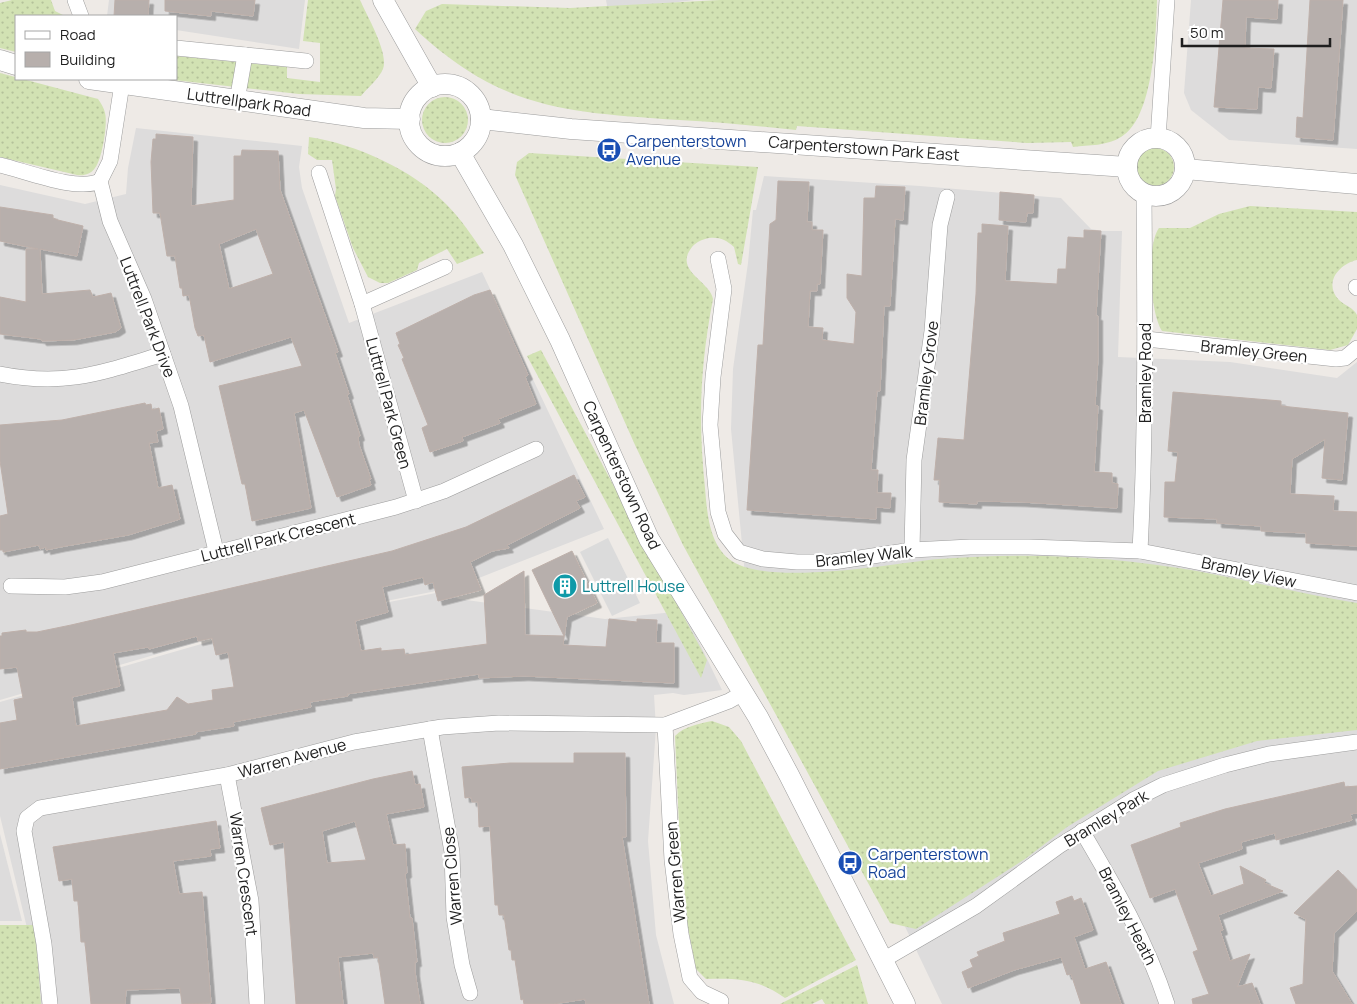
<svg xmlns="http://www.w3.org/2000/svg" width="1357" height="1004" font-family="Manrope,sans-serif">
<style>
.residential{fill:#dddcdc}
.grass{fill:url(#grass-dots)}
.parking{fill:#dbdbdb}
.building{fill:#b7afac;stroke:#beb0aa;fill-rule:evenodd;filter:url(#shadow)}
.lines{fill:none;stroke-linecap:round;stroke-linejoin:round}
.minor-casing{stroke:#9c9c9c;stroke-width:16}
.tertiary-casing{stroke:#9c9c9c;stroke-width:21}
.minor{stroke:#fff;stroke-width:15}
.tertiary{stroke:#fff;stroke-width:20}
.labels{text-anchor:middle;stroke-width:4.5;stroke-linejoin:round;paint-order:stroke}
.street-label{font-size:16px;fill:#1f1f1f;stroke:#fff}
.transit-label{font-size:16px;fill:#164399;stroke:#fff;text-anchor:start}
.culture-label{font-size:16px;fill:#0d838f;stroke:#fff;text-anchor:start}
</style>
<defs>
<pattern id="grass-dots" width="8" height="8" patternUnits="userSpaceOnUse" patternTransform="scale(1.25)"><rect width="8" height="8" fill="#d2e2b3"/><path d="M2 2h.1M6 6h.1" fill="none" stroke="#b4c19a" stroke-width="1.8" stroke-linecap="round"/></pattern>
<filter id="shadow"><feDropShadow dx="4.5" dy="4.5" stdDeviation="0" flood-color="#0004"/></filter>
</defs>
<rect width="100%" height="100%" fill="#eeeae6"/>
<g class="residential">
<polygon points="109,0 305,0 299,49 176,30 176,16 107,16"/>
<polygon points="606,0 694,0 608,11"/>
<polygon points="1191,0 1357,0 1357,149 1229,140 1191,110 1184,93"/>
<polygon points="136,128 302,146 299,167 302,188 349,323 482,272 604,529 456,587 236,631 0,700 0,185 85,204 126,194 128,168"/>
<polygon points="764,176 920,186 1061,198 1091,229 1103,231 1122,231 1118,357 1230,362 1337,378 1357,362 1357,1004 942,1004 747,596 731,429 733,369 748,263 753,210 756,210"/>
<polygon points="441,592 459,599 605,619 684,611 722,690 684,695 673,693 654,695 656,728 648,841 656,935 674,1004 30,1004 28,932 0,816 0,702 260,627"/>
<polygon points="0,834 22,921 0,921"/>
</g>
<g class="grass">
<polygon points="12,0 51,0 55,11 65,16 16,16 16,52 0,48 0,3"/>
<path d="M 308,0 L 360,0 C 367,16 389,53 383,69 C 378,80 368,87 361,96 L 299,94 L 165,79 L 176,79 L 176,56 L 287,67 L 287,78 L 320,82 L 320,43 L 303,41 Z"/>
<path d="M 720,0 L 1157,0 C 1156,34 1154,118 1121,137 C 1107,146 1089,145 1073,147 L 1071,142 L 1027,143 L 797,126 L 796,130 C 757,126 718,122 679,120 C 566,112 502,110 415,29 L 426,11 L 442,4 L 570,8 Z"/>
<path d="M 0,73 L 98,99 C 101,103 104,108 105,113 C 108,123 102,160 95,168 C 91,174 84,176 77,175 L 0,157 Z"/>
<circle cx="445" cy="120" r="23"/>
<path d="M 309,137 C 356,144 413,170 446,204 C 461,219 472,236 484,253 L 457,264 L 447,249 L 419,263 L 417,270 L 388,283 L 380,283 L 368,277 L 353,248 L 335,196 L 336,189 L 332,160 L 317,160 L 308,154 Z"/>
<circle cx="1155" cy="167" r="19"/>
<path d="M 529,153 L 758,167 L 741,265 L 738,264 L 734,247 C 726,240 720,237 709,238 C 703,239 696,242 692,247 C 673,271 710,281 713,299 C 700,366 698,421 705,488 C 707,512 709,543 729,559 C 764,588 894,563 939,559 C 1025,552 1112,556 1197,571 C 1250,581 1303,594 1357,603 L 1357,730 L 1257,741 L 1158,771 L 1067,827 L 1025,859 L 916,929 L 890,923 L 683,545 L 635,445 L 515,175 L 517,162 Z"/>
<path d="M 1250,206 L 1357,212 L 1357,260 C 1339,264 1323,283 1339,300 C 1345,306 1353,307 1357,315 L 1357,329 L 1348,345 L 1330,350 L 1162,331 C 1150,313 1146,246 1159,228 L 1190,228 L 1219,214 Z"/>
<polygon points="541,350 707,660 701,678 527,356"/>
<path d="M 712,721 L 729,727 L 741,741 L 856,960 L 785,998 C 758,979 738,978 706,979 L 696,969 L 687,923 L 679,826 L 675,736 C 685,726 698,724 712,721 Z"/>
<polygon points="0,925 35,925 41,1004 0,1004"/>
<polygon points="857,965 868,1004 825,1004 822,999 812,1004 780,1004"/>
</g>
<polygon class="parking" points="608,538 640,603 612,616 580,552"/>
<g class="building">
<polygon points="115,0 149,0 148,16 114,16"/>
<polygon points="165,0 255,0 253,16 211,11 211,16 165,11"/>
<polygon points="1223,0 1278,0 1277,19 1246,17 1245,48 1274,49 1271,88 1258,87 1257,109 1214,107"/>
<polygon points="1310,0 1343,0 1333,140 1296,137 1297,117 1303,118"/>
<path d="M 156,134 L 193,137 L 191,206 L 234,200 L 234,156 L 241,156 L 242,150 L 278,151 L 280,190 L 338,352 L 335,353 L 349,394 L 347,395 L 360,436 L 358,437 L 359,445 L 371,479 L 369,479 L 371,485 L 337,497 L 304,410 L 294,413 L 311,508 L 252,521 L 245,484 L 242,484 L 219,386 L 302,366 L 291,337 L 210,362 L 204,335 L 198,336 L 195,328 L 189,295 L 183,296 L 182,288 L 180,288 L 175,256 L 167,256 L 160,213 L 153,213 L 151,162 L 153,139 L 156,139 ZM 256,229 L 273,274 L 229,289 L 219,244 Z"/>
<polygon points="778,181 809,182 807,222 812,222 812,230 823,230 820,284 817,284 817,291 810,291 808,327 823,328 822,340 854,344 856,312 847,298 847,274 862,276 864,198 875,198 876,186 905,187 903,220 895,219 890,306 884,306 880,391 877,391 871,470 878,470 877,493 891,493 890,508 876,507 876,519 747,510 758,345 763,345 770,224 776,220"/>
<polygon points="1000,192 1034,195 1033,213 1027,213 1026,222 999,220"/>
<polygon points="0,207 53,215 53,218 58,220 83,226 77,256 40,249 42,294 90,290 93,297 111,293 121,328 115,332 73,340 42,341 41,339 0,334 0,297 26,302 26,249 38,249 0,241"/>
<polygon points="982,224 1008,226 1005,281 1057,284 1058,269 1066,269 1068,237 1084,238 1084,230 1101,231 1096,316 1098,316 1098,358 1095,405 1098,406 1094,472 1112,473 1112,483 1118,484 1117,508 1022,502 977,501 977,504 939,502 940,480 934,480 938,438 964,440 976,294 978,233 982,233"/>
<polygon points="490,290 528,375 525,377 536,404 498,419 500,423 462,437 463,441 430,452 422,428 428,425 402,359 404,358 398,345 400,344 396,333 474,295"/>
<polygon points="1173,392 1281,401 1281,406 1348,413 1342,480 1322,478 1325,439 1292,459 1290,494 1334,496 1333,511 1357,512 1357,546 1306,543 1306,533 1261,531 1261,526 1217,523 1217,519 1164,517 1165,482 1175,482 1178,452 1168,451"/>
<polygon points="145,403 146,405 151,404 152,410 159,408 163,429 156,431 158,442 149,443 158,488 172,485 180,519 128,535 60,547 46,550 46,547 40,549 39,545 3,552 3,550 0,550 0,516 8,514 0,461 0,425 62,420"/>
<path d="M 574,475 L 585,497 L 576,501 L 580,508 L 507,545 L 509,548 L 492,551 L 470,562 L 481,590 L 438,601 L 433,582 L 425,585 L 423,577 L 382,587 L 388,612 L 355,621 L 361,651 L 381,648 L 381,651 L 404,649 L 405,655 L 487,644 L 484,595 L 524,571 L 525,635 L 564,636 L 532,570 L 572,551 L 597,603 L 567,617 L 563,645 L 606,647 L 609,619 L 637,622 L 637,619 L 657,620 L 656,643 L 674,643 L 674,683 L 524,676 L 479,678 L 479,674 L 347,694 L 348,696 L 310,702 L 311,707 L 233,722 L 234,726 L 195,732 L 196,734 L 0,769 L 0,723 L 17,720 L 14,700 L 23,698 L 17,667 L 0,669 L 0,636 L 2,636 L 2,633 L 26,630 L 26,632 L 37,632 L 71,625 L 392,551 L 466,527 ZM 197,636 L 198,641 L 212,638 L 216,655 L 228,652 L 234,687 L 212,690 L 213,700 L 188,704 L 177,697 L 167,710 L 76,726 L 72,697 L 120,686 L 113,653 L 148,647 L 149,649 Z"/>
<polygon points="574,753 625,753 626,837 622,837 649,1004 586,1004 585,999 553,1004 524,1004 523,999 521,1000 515,960 512,960 511,950 509,950 504,915 499,915 498,905 495,905 490,826 479,827 478,802 472,802 471,797 465,798 462,767 510,763 574,763"/>
<path d="M 412,771 L 415,785 L 420,784 L 424,807 L 386,814 L 393,845 L 405,844 L 407,873 L 405,874 L 410,918 L 412,918 L 417,962 L 415,962 L 415,972 L 420,1004 L 385,1004 L 378,957 L 374,958 L 373,953 L 338,957 L 343,1004 L 296,1004 L 284,842 L 270,845 L 261,808 L 373,779 ZM 355,821 L 366,860 L 327,863 L 322,831 Z"/>
<polygon points="1344,782 1345,787 1357,786 1357,813 1350,814 1352,820 1276,840 1275,833 1241,842 1242,849 1198,863 1211,896 1244,884 1240,866 1266,880 1264,883 1283,891 1218,915 1223,930 1220,931 1230,961 1250,954 1237,987 1252,983 1260,1004 1193,1004 1192,999 1209,994 1193,952 1198,950 1175,889 1150,898 1131,845 1181,827 1180,823 1225,809"/>
<polygon points="216,821 220,848 210,849 211,856 173,861 179,894 202,892 211,1003 182,1004 180,988 126,990 125,1004 91,1004 85,942 81,942 78,901 74,901 72,879 59,881 53,847"/>
<polygon points="1338,870 1357,890 1357,911 1334,933 1333,954 1332,971 1352,1004 1296,1004 1290,988 1303,984 1306,919 1294,913"/>
<polygon points="1072,896 1074,901 1081,898 1093,930 1074,937 1085,969 1106,962 1121,1004 1081,1004 1071,974 1067,975 1061,957 1014,970 968,988 962,972 973,967 970,960 979,956 977,952 1005,941 1003,933 1060,914 1056,902"/>
</g>
<g class="lines">
<defs>
<g id="minor">
<polyline points="75,0 81,16"/>
<polyline points="176,48 306,61"/>
<polyline points="122,84 110,161 100,181 110,221 144,299 181,406 216,551"/>
<polyline points="237,101 245,55"/>
<polyline points="1158,139 1167,0"/>
<path d="M 0,165 C 26,171 77,192 100,181"/>
<polyline points="319,173 362,304 416,501"/>
<polyline points="718,259 724,289 713,377 710,425 718,512 725,534 739,552 763,559 797,562 833,562 912,550 970,547 1029,547 1140,551 1357,593"/>
<polyline points="1356,287 1357,288"/>
<polyline points="362,304 445,267"/>
<polyline points="1146,339 1336,359 1345,358 1357,348"/>
<path d="M 0,374 C 65,387 101,373 163,354"/>
<polyline points="912,550 914,460 932,331 940,225 947,197"/>
<path d="M 1140,551 C 1146,432 1145,313 1144,194"/>
<polyline points="11,586 65,587 102,582 396,507 444,491 536,449"/>
<polyline points="665,725 672,860 681,934 690,978 702,992 721,1001"/>
<polyline points="430,729 452,852 454,917 462,965 470,993"/>
<polyline points="227,775 251,901 257,1004"/>
<path d="M 1082,831 C 1115,887 1147,942 1167,1004"/>
<polyline points="883,960 976,906 1059,846 1133,800 1163,785 1225,765 1269,754 1357,742"/>
<polyline points="50,1004 44,944 24,831 27,818 40,808 227,775 354,742 442,727 499,723 665,725 729,701 743,693"/>
</g>
<g id="tertiary">
<polyline points="383,0 432,87"/>
<polyline points="0,60 16,65"/>
<polyline points="89,79 364,118 410,119"/>
<circle cx="445" cy="120" r="36"/>
<polyline points="481,119 571,129 1127,167"/>
<circle cx="1156" cy="167" r="29"/>
<polyline points="460,153 513,245 560,340 649,539 758,717 789,775 905,1004"/>
<polyline points="1185,169 1357,184"/>
</g>
</defs>
<use href="#minor" class="minor-casing"/>
<use href="#tertiary" class="tertiary-casing"/>
<use href="#minor" class="minor"/>
<use href="#tertiary" class="tertiary"/>
</g>
<defs>
<symbol id="bus-disc" viewBox="-11 -11 22 22"><circle r="9.5" fill="#1a4fb4" stroke="#fff"/><path d="M-5-6H5V4H4V6H2V4H-2V6H-4V4H-5ZM-3.5-4V0h7V-4ZM-3.5 1.2v1.5H-2V1.2ZM2 1.2v1.5H3.5V1.2Z" fill="#fff"/></symbol>
<symbol id="building-disc" viewBox="-11 -11 22 22"><circle r="9.5" fill="#0f9aa8" stroke="#fff"/><path d="M-4-6H4V6H1V3H-1V6H-4ZM-2.5-4.3h1.7v1.8h-1.7ZM.8-4.3h1.7v1.8H.8ZM-2.5-1h1.7V.8h-1.7ZM.8-1h1.7V.8H.8Z" fill="#fff"/></symbol>
</defs>
<g fill-rule="evenodd">
<use href="#bus-disc" x="595" y="136" width="28" height="28"/>
<use href="#building-disc" x="551" y="572" width="28" height="28"/>
<use href="#bus-disc" x="836" y="849" width="28" height="28"/>
</g>
<g class="labels">
<g class="street-label">
<text transform="translate(249 102) rotate(8)" y="6">Luttrellpark Road</text>
<text transform="translate(864 148) rotate(4)" y="6">Carpenterstown Park East</text>
<text transform="translate(148 317) rotate(69)" y="6">Luttrell Park Drive</text>
<text transform="translate(1254 351) rotate(6)" y="6">Bramley Green</text>
<text transform="translate(926 373) rotate(-83)" y="6">Bramley Grove</text>
<text transform="translate(1145 373) rotate(-90)" y="6">Bramley Road</text>
<text transform="translate(389 403) rotate(75)" y="6">Luttrell Park Green</text>
<text transform="translate(622 475) rotate(65)" y="6">Carpenterstown Road</text>
<text transform="translate(278 537) rotate(-14)" y="6">Luttrell Park Crescent</text>
<text transform="translate(864 556) rotate(-6)" y="6">Bramley Walk</text>
<text transform="translate(1249 572) rotate(12)" y="6">Bramley View</text>
<text transform="translate(292 758) rotate(-15)" y="6">Warren Avenue</text>
<text transform="translate(1106 818) rotate(-31)" y="6">Bramley Park</text>
<text transform="translate(675 872) rotate(-95)" y="6">Warren Green</text>
<text transform="translate(244 874) rotate(82)" y="6">Warren Crescent</text>
<text transform="translate(452 876) rotate(-95)" y="6">Warren Close</text>
<text transform="translate(1128 916) rotate(63)" y="6">Bramley Heath</text>
</g>
<g class="transit-label">
<text x="626" y="147">Carpenterstown<tspan x="626" dy="18">Avenue</tspan></text>
<text x="868" y="860">Carpenterstown<tspan x="868" dy="18">Road</tspan></text>
</g>
<g class="culture-label">
<text x="582" y="592">Luttrell House</text>
</g>
</g>
<rect x="15" y="15" width="162" height="65" fill="#ffffff" stroke="#a5a5a5"/>
<rect x="25" y="31" width="25" height="8" fill="#ffffff" stroke="#a5a5a5"/>
<text x="60" y="40" font-size="15" fill="#1f1f1f">Road</text>
<rect x="25" y="52" width="25" height="15" fill="#b7afac" stroke="#a5a5a5"/>
<text x="60" y="65" font-size="15" fill="#1f1f1f">Building</text>
<path d="M1182 38v8h148v-8" fill="none" stroke="#1f1f1f" stroke-width="2.5"/>
<text x="1190" y="38" font-size="15" fill="#1f1f1f" stroke="#ffffff" stroke-width="4" paint-order="stroke">50 m</text>
</svg>
